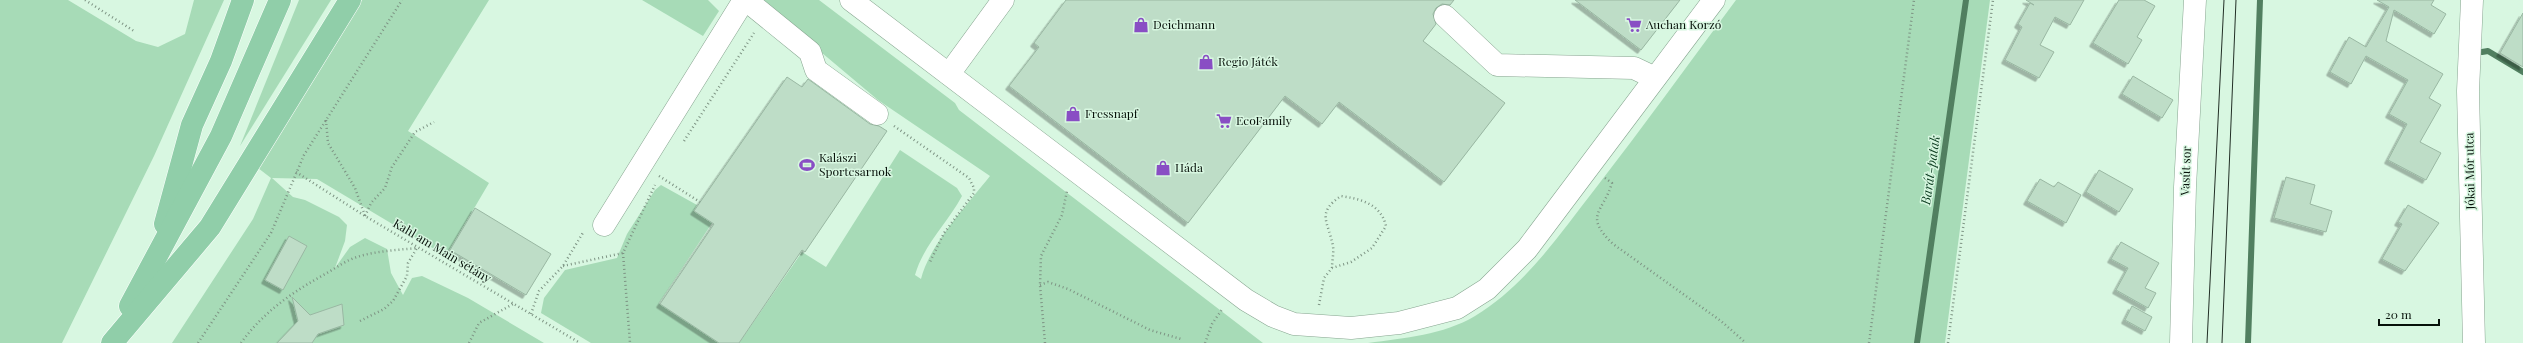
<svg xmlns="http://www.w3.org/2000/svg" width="2523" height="343" font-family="'Playfair Display',serif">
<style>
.green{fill:#a7dbb7}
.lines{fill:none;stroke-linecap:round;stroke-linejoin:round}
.stream{stroke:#517f60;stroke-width:6}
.building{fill:#beddc7;stroke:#99b7a2;filter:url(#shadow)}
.minor-casing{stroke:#87a590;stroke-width:23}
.major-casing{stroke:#fff;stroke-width:23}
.path{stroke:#7e9484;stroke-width:2.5;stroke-dasharray:1 3;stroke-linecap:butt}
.minor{stroke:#fff;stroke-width:22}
.major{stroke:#90cea9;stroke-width:22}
.tram{stroke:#222f26;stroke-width:1}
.labels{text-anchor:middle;stroke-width:3;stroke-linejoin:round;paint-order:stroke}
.poi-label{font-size:12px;fill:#07110a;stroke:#d8f7e1;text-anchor:start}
.street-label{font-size:12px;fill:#07110a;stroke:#d8f7e1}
.water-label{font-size:13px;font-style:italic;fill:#124226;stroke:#d8f7e1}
</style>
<defs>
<filter id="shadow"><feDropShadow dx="-3.5" dy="3.5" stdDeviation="0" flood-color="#0004"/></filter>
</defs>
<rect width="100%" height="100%" fill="#d8f7e1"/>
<g class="green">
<polygon points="0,0 68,0 136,41 158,47 185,34 194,0 224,0 154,156 62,343 0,343"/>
<polygon points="299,0 331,0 240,146"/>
<polygon points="362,0 489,0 408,131 489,183 446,256 317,179 272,178 293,197 305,200 339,217 347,225 345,241 335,268 350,247 365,238 387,249 391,273 403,295 412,278 422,276 468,298 544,343 172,343 253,219 271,178 258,168"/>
<polygon points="642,0 708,0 719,11 703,36"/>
<path d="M 759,0 L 819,0 L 955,103 L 959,110 L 1263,343 L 739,343 L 802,252 L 826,267 L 900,150 L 957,188 L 962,196 C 947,224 924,244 915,275 L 921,279 C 929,245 968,204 990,176 L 878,100 Z"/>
<path d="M 1736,0 L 1990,0 L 1945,343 L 1368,343 C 1405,338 1443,335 1475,316 C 1526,285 1559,235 1595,189 C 1643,127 1689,63 1736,0 Z"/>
<polygon points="661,185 697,205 694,211 712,223 659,303 720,343 591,343 541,313 544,298 565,270 617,258 627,234 655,190"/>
</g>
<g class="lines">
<g class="stream">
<polyline points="2482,52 2488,51 2523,72"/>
<polyline points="1917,343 1966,0"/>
<polyline points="2248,343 2260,0"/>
</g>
</g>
<g class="building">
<polygon points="1066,0 1454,0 1450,5 1442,4 1436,8 1433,14 1436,24 1423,41 1505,103 1444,182 1339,102 1322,124 1285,96 1188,223 1009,86 1039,47 1034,43"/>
<polygon points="1575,0 1680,0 1641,50"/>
<polygon points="2026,0 2084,0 2070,25 2055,17 2040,45 2054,52 2039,78 2005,60 2022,27 2018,24 2030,3 2034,5"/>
<polygon points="2119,0 2144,0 2155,6 2137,37 2142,40 2128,64 2093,43"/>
<polygon points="2377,0 2434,0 2431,5 2446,14 2434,34 2394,10 2386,41 2443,74 2429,98 2441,105 2420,142 2441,153 2426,180 2388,160 2407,124 2389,114 2408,80 2366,56 2351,84 2330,72 2349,37 2366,47 2389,7"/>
<polygon points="2523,13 2523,67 2500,53"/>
<polygon points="2133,76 2173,100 2162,118 2122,94"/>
<polygon points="787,77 802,87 808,79 870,124 879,126 887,131 805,252 802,250 739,343 719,343 660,304 714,224 694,211"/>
<polygon points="2099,170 2133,189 2119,212 2086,192"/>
<polygon points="2286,177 2315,185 2310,204 2332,211 2326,232 2274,218"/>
<polygon points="2040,179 2054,187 2058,182 2081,195 2066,223 2027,201"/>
<polygon points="2408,205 2439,223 2405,271 2382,259 2402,224 2398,222"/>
<polygon points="475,208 551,254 526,295 450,250"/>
<polygon points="289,236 307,246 283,290 265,280"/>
<polygon points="2121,242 2159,263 2145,288 2156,293 2148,308 2116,290 2128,268 2111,259"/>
<polygon points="292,297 310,315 342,304 344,325 318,334 312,343 277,343 298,321"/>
<polygon points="2132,306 2152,317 2145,331 2125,320"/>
</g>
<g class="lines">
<defs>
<g id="minor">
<polyline points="746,0 810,52 816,70 877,114"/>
<polyline points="851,0 1246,300 1273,316 1294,324 1351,328 1399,323 1457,308 1487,289 1527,249 1714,0"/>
<polyline points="2472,0 2468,91 2474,343"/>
<polyline points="1445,16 1497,65 1634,68 1655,78"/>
<polyline points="949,74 1003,0"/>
<polyline points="604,225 744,0"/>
<polyline points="2181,343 2185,187 2195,0"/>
</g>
<g id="major">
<polyline points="165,224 192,125 221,61 243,0"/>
<polyline points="130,306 221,136 280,0"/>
<polyline points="112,343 210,227 350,0"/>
</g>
</defs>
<use href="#minor" class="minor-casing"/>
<use href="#major" class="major-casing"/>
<g class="path">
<polyline points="85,0 134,31"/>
<polyline points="326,120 328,143 355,188 365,216"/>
<polyline points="894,126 969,178 974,188 974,193 944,233 929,264"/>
<polyline points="684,141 754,33"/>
<polyline points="296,172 365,216 580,343"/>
<polyline points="659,176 700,202"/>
<path d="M 1605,178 L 1612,183 C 1603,213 1583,215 1613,244 L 1721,321 L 1746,343"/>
<polyline points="365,216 371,203 385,188 392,167 415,132 434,122"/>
<polyline points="623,253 630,343"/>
<polyline points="563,266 623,253 655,185"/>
<polyline points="1040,285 1048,282 1068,289 1150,330 1181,339"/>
<path d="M 1319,305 L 1324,278 L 1332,268 L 1351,262 L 1372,248 L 1386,226 C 1381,204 1361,199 1341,196 C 1316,213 1328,221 1333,246 C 1334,253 1332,261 1332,268"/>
<polyline points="531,314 539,291 563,266 584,231"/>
<polyline points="360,321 384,309 393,301 407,276 408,263 417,248"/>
<polyline points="198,343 271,233 304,155 402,0"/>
<path d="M 241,343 C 263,312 294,291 327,273 C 337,267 347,260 357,257 C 376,251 397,250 417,248"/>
<polyline points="469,343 479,323 513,304"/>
<polyline points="1045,343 1040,285 1041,256 1062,215 1067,191"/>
<polyline points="1205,343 1212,324 1223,308"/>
<polyline points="1869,343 1914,0"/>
<polyline points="1948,343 1993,0"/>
</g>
<use href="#minor" class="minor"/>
<use href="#major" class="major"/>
<g class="tram">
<polyline points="2207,343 2224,0"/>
<polyline points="2222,343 2236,0"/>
</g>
</g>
<defs>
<symbol id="shop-bare" viewBox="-9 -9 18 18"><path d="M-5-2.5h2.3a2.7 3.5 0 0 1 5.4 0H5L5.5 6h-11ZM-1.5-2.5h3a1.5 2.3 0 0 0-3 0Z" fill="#894ec4" stroke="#d8f7e1" stroke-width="2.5" paint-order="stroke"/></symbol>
<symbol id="supermarket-bare" viewBox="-9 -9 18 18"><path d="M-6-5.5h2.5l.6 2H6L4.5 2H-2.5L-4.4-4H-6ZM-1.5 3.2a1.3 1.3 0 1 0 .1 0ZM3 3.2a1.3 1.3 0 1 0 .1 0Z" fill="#894ec4" stroke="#d8f7e1" stroke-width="2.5" paint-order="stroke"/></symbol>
<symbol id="stadium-bare" viewBox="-9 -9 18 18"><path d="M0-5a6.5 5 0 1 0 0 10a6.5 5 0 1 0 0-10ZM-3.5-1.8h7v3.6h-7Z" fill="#894ec4" stroke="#d8f7e1" stroke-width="2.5" paint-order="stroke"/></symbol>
</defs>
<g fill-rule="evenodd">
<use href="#shop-bare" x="1130" y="14" width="22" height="22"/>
<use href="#supermarket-bare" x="1623" y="14" width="22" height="22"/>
<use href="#shop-bare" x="1195" y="51" width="22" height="22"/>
<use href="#shop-bare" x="1062" y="103" width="22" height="22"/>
<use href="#supermarket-bare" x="1213" y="110" width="22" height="22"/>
<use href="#stadium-bare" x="796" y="154" width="22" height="22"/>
<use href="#shop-bare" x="1152" y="157" width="22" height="22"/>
</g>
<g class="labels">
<g class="poi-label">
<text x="1153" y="29">Deichmann</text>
<text x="1646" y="29">Auchan Korzó</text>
<text x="1218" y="66">Regio Játék</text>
<text x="1085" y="118">Fressnapf</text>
<text x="1236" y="125">EcoFamily</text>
<text x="819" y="162">Kalászi<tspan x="819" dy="14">Sportcsarnok</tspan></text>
<text x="1175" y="172">Háda</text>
</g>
<g class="street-label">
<text transform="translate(2186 171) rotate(-88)" y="4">Vasút sor</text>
<text transform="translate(2470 171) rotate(-91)" y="4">Jókai Mór utca</text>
<text transform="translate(442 251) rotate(31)" y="4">Kahl am Main sétány</text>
</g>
<g class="water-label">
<text transform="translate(1930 170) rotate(-82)" y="5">Barát-patak</text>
</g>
</g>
<path d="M2379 319v6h60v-6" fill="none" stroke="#07110a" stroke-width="2"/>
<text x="2385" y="319" font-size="12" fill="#07110a" stroke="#d8f7e1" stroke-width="3" paint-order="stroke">20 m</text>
</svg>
